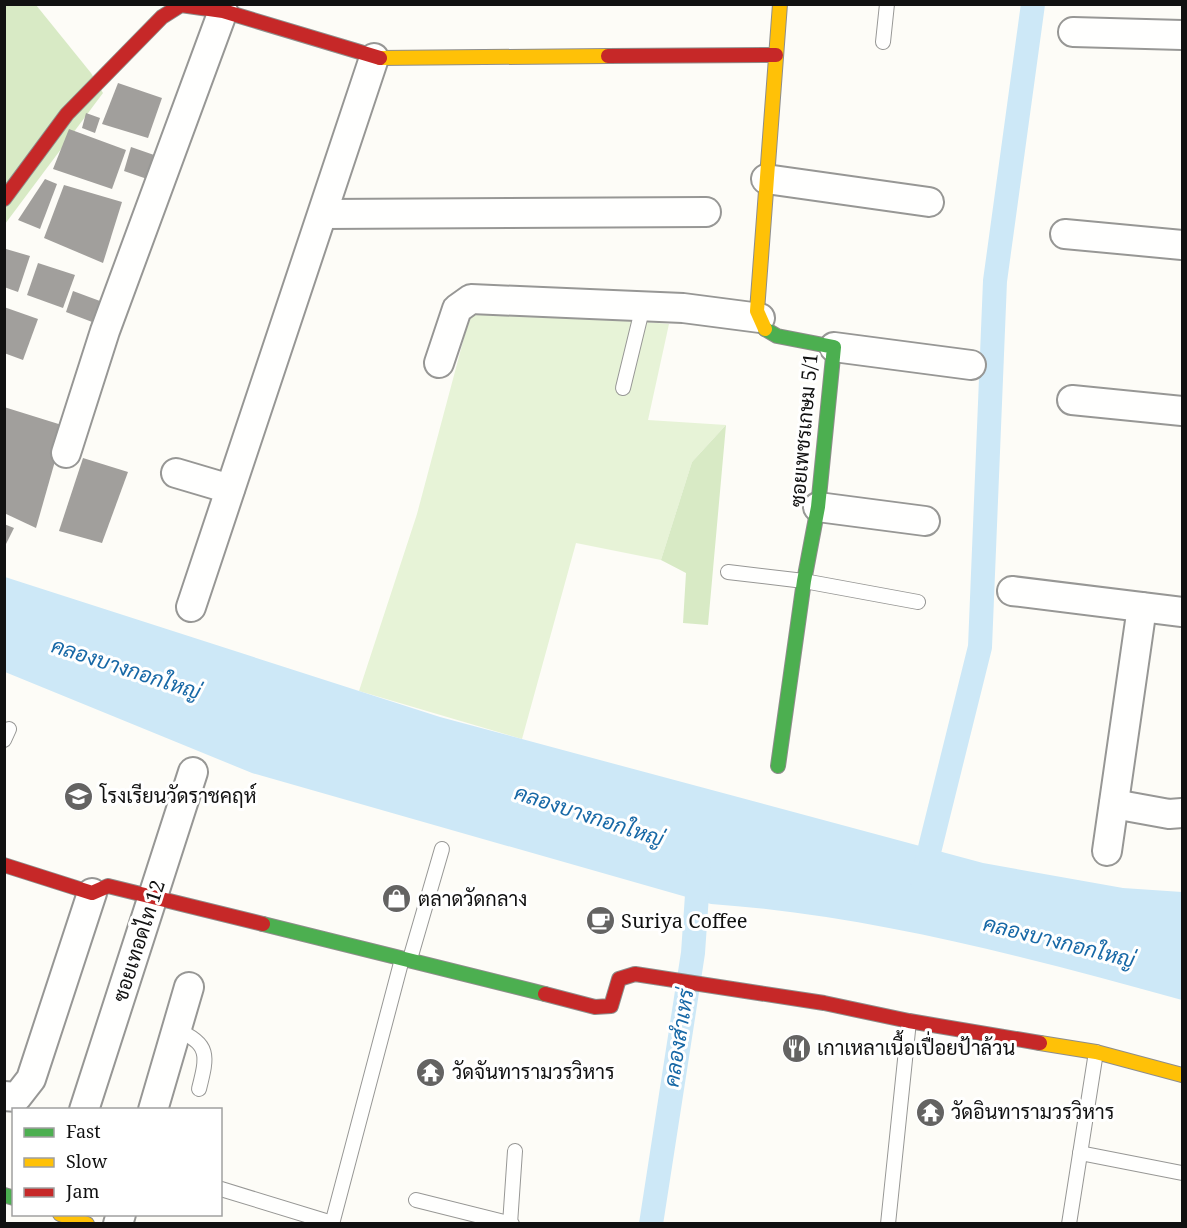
<svg xmlns="http://www.w3.org/2000/svg" width="1187" height="1228" font-family="'Noto Serif',Sarabun,serif">
<style>
.green{fill:#e7f3d7}
.forest{fill:#d8eac5}
.water{fill:#cde8f7}
.lines{fill:none;stroke-linecap:round;stroke-linejoin:round}
.canal{stroke:#cde8f7;stroke-width:24}
.building{fill:#a19f9c}
.lane-casing{stroke:#979795;stroke-width:16}
.street-casing{stroke:#979795;stroke-width:32}
.fast-casing{stroke:#8e8d8b;stroke-width:16}
.slow-casing{stroke:#8e8d8b;stroke-width:16}
.jam-casing{stroke:#8e8d8b;stroke-width:16}
.lane{stroke:#fffffe;stroke-width:14}
.street{stroke:#fffffe;stroke-width:28}
.fast{stroke:#4caf50;stroke-width:14}
.slow{stroke:#ffc107;stroke-width:14}
.jam{stroke:#c62828;stroke-width:14}
.labels{text-anchor:middle;stroke-width:6;stroke-linejoin:round;paint-order:stroke}
.street-label{font-size:20px;fill:#111;stroke:#fff}
.poi-label{font-size:20px;fill:#111;stroke:#fff;text-anchor:start}
.water-label{font-size:21px;font-style:italic;fill:#1768a6;stroke:#fff}
</style>
<rect width="100%" height="100%" fill="#fdfcf7"/>
<polygon class="green" points="484,308 669,324 648,420 726,425 692,462 661,560 576,543 522,739 359,691 417,514 469,319"/>
<g class="forest">
<polygon points="5,5 36,5 91,73 103,93 5,224"/>
<polygon points="726,425 708,625 683,623 686,573 661,560 692,462"/>
</g>
<path class="water" d="M 5,577 L 440,717 L 983,863 L 1123,888 L 1182,892 L 1182,1000 C 1030,958 869,915 711,904 L 252,773 L 5,672 Z"/>
<g class="lines">
<g class="canal">
<polyline points="922,880 980,647 995,281 1033,4"/>
<polyline points="651,1224 693,953 699,866"/>
</g>
</g>
<g class="building">
<polygon points="118,83 162,98 148,138 102,124"/>
<polygon points="86,113 100,118 95,133 82,128"/>
<polygon points="69,129 126,150 112,189 53,169"/>
<polygon points="131,147 157,156 150,180 124,171"/>
<polygon points="45,179 57,184 40,229 18,220"/>
<polygon points="64,185 122,202 103,263 44,238"/>
<polygon points="6,249 30,256 18,292 4,287"/>
<polygon points="38,263 75,275 63,308 27,295"/>
<polygon points="73,291 108,304 100,325 66,312"/>
<polygon points="4,307 38,319 23,360 4,353"/>
<polygon points="4,407 65,426 36,528 4,513"/>
<polygon points="83,458 128,472 102,543 59,531"/>
<polygon points="4,524 14,528 4,548"/>
</g>
<g class="lines">
<defs>
<g id="lane">
<polyline points="883,42 887,4"/>
<polyline points="623,388 643,306"/>
<polyline points="728,572 804,581 918,602"/>
<polyline points="4,740 9,729"/>
<polyline points="410,959 442,849"/>
<path d="M 176,1030 C 211,1043 207,1057 199,1089"/>
<polyline points="1080,1153 1182,1173"/>
<polyline points="221,1189 332,1223"/>
<polyline points="416,1200 512,1224"/>
<polyline points="332,1224 402,959"/>
<polyline points="510,1224 515,1151"/>
<polyline points="888,1224 909,1021"/>
<polyline points="1069,1224 1096,1052"/>
</g>
<g id="street">
<polyline points="1073,32 1182,35"/>
<polyline points="766,179 929,202"/>
<polyline points="323,214 706,212"/>
<polyline points="1065,234 1182,245"/>
<polyline points="834,347 971,365"/>
<polyline points="439,363 457,309 471,299 683,308 760,318"/>
<polyline points="1072,400 1182,411"/>
<polyline points="66,453 105,331 223,11"/>
<polyline points="176,473 230,489"/>
<polyline points="818,507 925,521"/>
<polyline points="1012,591 1182,612"/>
<polyline points="191,607 374,58"/>
<polyline points="1114,804 1169,814 1182,813"/>
<polyline points="1107,851 1142,607"/>
<polyline points="4,1096 17,1097 31,1079 92,893"/>
<polyline points="84,1110 193,772"/>
<polyline points="153,1110 189,987"/>
<polyline points="118,1224 121,1214"/>
</g>
<g id="fast">
<polyline points="765,329 777,336 834,347 818,507 804,581 778,766"/>
<polyline points="263,924 545,994"/>
<polyline points="4,1195 14,1198"/>
</g>
<g id="slow">
<polyline points="380,58 608,56"/>
<polyline points="765,329 757,311 780,4"/>
<polyline points="1040,1043 1096,1052 1182,1075"/>
<polyline points="60,1214 87,1224"/>
</g>
<g id="jam">
<polyline points="608,56 776,55"/>
<polyline points="4,199 67,114 162,17 181,5 223,11 380,58"/>
<polyline points="4,865 92,893 108,886 263,924"/>
<polyline points="545,994 595,1007 611,1006 619,979 635,974 824,1003 909,1021 1040,1043"/>
</g>
</defs>
<use href="#lane" class="lane-casing"/>
<use href="#street" class="street-casing"/>
<use href="#fast" class="fast-casing"/>
<use href="#slow" class="slow-casing"/>
<use href="#jam" class="jam-casing"/>
<use href="#lane" class="lane"/>
<use href="#street" class="street"/>
<use href="#fast" class="fast"/>
<use href="#slow" class="slow"/>
<use href="#jam" class="jam"/>
</g>
<defs>
<symbol id="school-disc" viewBox="-11 -11 22 22"><circle r="9.5" fill="#646362" stroke="#fff"/><path d="M0-5L7-2L0 1L-7-2ZM-4 1L0 2.5L4 1V4Q0 6-4 4Z" fill="#fff"/></symbol>
<symbol id="shop-disc" viewBox="-11 -11 22 22"><circle r="9.5" fill="#646362" stroke="#fff"/><path d="M-5-2.5h2.3a2.7 3.5 0 0 1 5.4 0H5L5.5 6h-11ZM-1.5-2.5h3a1.5 2.3 0 0 0-3 0Z" fill="#fff"/></symbol>
<symbol id="cafe-disc" viewBox="-11 -11 22 22"><circle r="9.5" fill="#646362" stroke="#fff"/><path d="M-5.5-4.5H6V0H3Q3 3.5 0 3.5H-2.5Q-5.5 3.5-5.5 0ZM3-3.2v2h1.7v-2ZM-6 4.5H4V6H-6Z" fill="#fff"/></symbol>
<symbol id="restaurant-disc" viewBox="-11 -11 22 22"><circle r="9.5" fill="#646362" stroke="#fff"/><path d="M-5-6h1v4h1v-4h1v4h1v-4h1v5L-1.5 .5V6h-2V.5L-5-1ZM5-6V6H3V1.5H1.5Q1.5-4 5-6Z" fill="#fff"/></symbol>
<symbol id="temple-disc" viewBox="-11 -11 22 22"><circle r="9.5" fill="#646362" stroke="#fff"/><path d="M0-6L5-2H3V0L6.5 2.5H4V6H1.5V3h-3V6H-4V2.5H-6.5L-3 0V-2H-5Z" fill="#fff"/></symbol>
</defs>
<g fill-rule="evenodd">
<use href="#school-disc" x="62" y="780" width="33" height="33"/>
<use href="#shop-disc" x="380" y="882" width="33" height="33"/>
<use href="#cafe-disc" x="584" y="904" width="33" height="33"/>
<use href="#restaurant-disc" x="780" y="1032" width="33" height="33"/>
<use href="#temple-disc" x="414" y="1056" width="33" height="33"/>
<use href="#temple-disc" x="914" y="1096" width="33" height="33"/>
</g>
<g class="labels">
<g class="street-label">
<text transform="translate(804 430) rotate(-85)" y="7">ซอยเพชรเกษม 5/1</text>
<text transform="translate(139 941) rotate(-72)" y="7">ซอยเทอดไท 12</text>
</g>
<g class="poi-label">
<text x="100" y="803">โรงเรียนวัดราชคฤห์</text>
<text x="418" y="906">ตลาดวัดกลาง</text>
<text x="621" y="928">Suriya Coffee</text>
<text x="817" y="1055">เกาเหลาเนื้อเปื่อยป้าล้วน</text>
<text x="452" y="1079">วัดจันทารามวรวิหาร</text>
<text x="951" y="1119">วัดอินทารามวรวิหาร</text>
</g>
<g class="water-label">
<text transform="translate(126 669) rotate(18)" y="7">คลองบางกอกใหญ่</text>
<text transform="translate(589 816) rotate(18)" y="7">คลองบางกอกใหญ่</text>
<text transform="translate(1059 942) rotate(14)" y="7">คลองบางกอกใหญ่</text>
<text transform="translate(679 1038) rotate(-81)" y="7">คลองสำเหร่</text>
</g>
</g>
<rect width="1187" height="1228" fill="none" stroke="#111111" stroke-width="12"/>
<rect x="12" y="1108" width="210" height="108" fill="#ffffff" stroke="#a0a0a0" stroke-width="1.5"/>
<rect x="24" y="1128" width="30" height="9" fill="#4caf50" stroke="#a0a0a0" stroke-width="1.5"/>
<text x="66" y="1138" font-size="18" fill="#111111">Fast</text>
<rect x="24" y="1158" width="30" height="9" fill="#ffc107" stroke="#a0a0a0" stroke-width="1.5"/>
<text x="66" y="1168" font-size="18" fill="#111111">Slow</text>
<rect x="24" y="1188" width="30" height="9" fill="#c62828" stroke="#a0a0a0" stroke-width="1.5"/>
<text x="66" y="1198" font-size="18" fill="#111111">Jam</text>
</svg>
